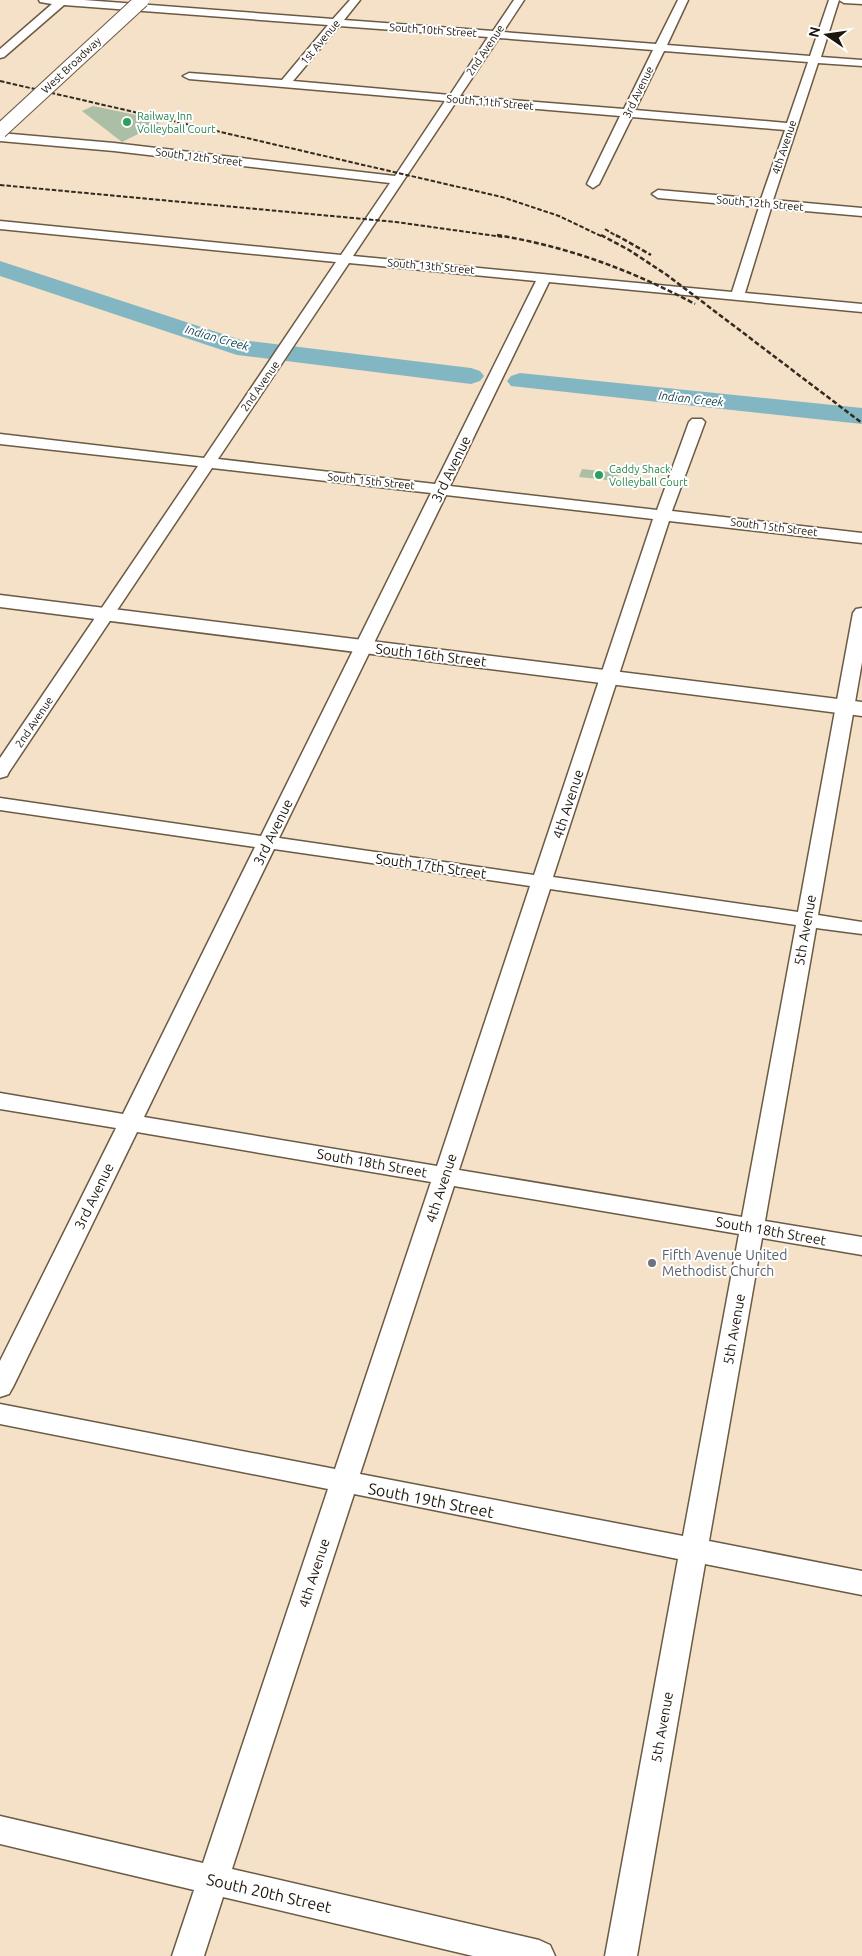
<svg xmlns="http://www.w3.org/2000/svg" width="862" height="1956" font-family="Ubuntu,sans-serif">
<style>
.green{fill:#aabfa6}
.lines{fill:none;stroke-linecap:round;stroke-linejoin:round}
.river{fill:#83b6c3;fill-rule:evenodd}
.minor-casing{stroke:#6b5a44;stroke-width:3}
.major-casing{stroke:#6b5a44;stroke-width:3}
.minor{fill:#fff;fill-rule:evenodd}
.major{fill:#fff;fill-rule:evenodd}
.rail-far1{stroke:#332a20;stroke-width:2;stroke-dasharray:4.5 2;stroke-linecap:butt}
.rail{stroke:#332a20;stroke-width:2.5;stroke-dasharray:5 2.5;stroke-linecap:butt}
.major-bridge-casing{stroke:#6b5a44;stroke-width:16;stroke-linecap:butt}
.major-bridge{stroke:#fff;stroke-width:14}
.leisure-dot{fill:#2e9e5b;stroke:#fff;stroke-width:2}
.worship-dot{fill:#6b7280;stroke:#fff;stroke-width:2}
.labels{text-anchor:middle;stroke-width:4;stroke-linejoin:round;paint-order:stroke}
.far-street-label{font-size:11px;fill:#1d160d;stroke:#fff}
.far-leisure-label{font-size:11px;fill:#27864d;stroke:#fff;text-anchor:start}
.far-water-label{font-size:12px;font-style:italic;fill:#16444f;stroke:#fff}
.street-label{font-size:14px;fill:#1d160d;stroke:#fff}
.worship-label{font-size:14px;fill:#5b616d;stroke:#fff;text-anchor:start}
.near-street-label{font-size:16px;fill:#1d160d;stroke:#fff}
</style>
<rect width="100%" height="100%" fill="#f4e1c7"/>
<g class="green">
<polygon points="93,106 160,120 158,124 122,142 82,111"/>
<polygon points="582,469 619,473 616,481 579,477"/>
</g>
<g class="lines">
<g class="river">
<polygon points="0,261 241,340 471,368 480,371 484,376 480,381 471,384 237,355 0,276"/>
<polygon points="520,373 862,408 862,424 511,386 507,381 511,376"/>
</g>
<defs>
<path id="minor" d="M 39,0 L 84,0 L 333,19 L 350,0 L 360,0 L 344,20 L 493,31 L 514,0 L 524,0 L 503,32 L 656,44 L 678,0 L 688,0 L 667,45 L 810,56 L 829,0 L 862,0 L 862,4 L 844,3 L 839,0 L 821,57 L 862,60 L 862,66 L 818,63 L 773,200 L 862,208 L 862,216 L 771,208 L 745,293 L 862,304 L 862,312 L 549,282 L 450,486 L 657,510 L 689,422 L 692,419 L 702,419 L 705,422 L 672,511 L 862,533 L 862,543 L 669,521 L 553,877 L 798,912 L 853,613 L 856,609 L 862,608 L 862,662 L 818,915 L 862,922 L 862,934 L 816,928 L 765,1221 L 862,1237 L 862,1255 L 762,1238 L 709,1541 L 862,1571 L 862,1595 L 705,1564 L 637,1956 L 605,1956 L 678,1559 L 354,1494 L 232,1869 L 539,1940 L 550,1945 L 555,1956 L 473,1956 L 223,1897 L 204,1956 L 172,1956 L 194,1890 L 0,1844 L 0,1816 L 203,1863 L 328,1489 L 0,1424 L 0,1404 L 335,1469 L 431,1182 L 137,1132 L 13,1387 L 9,1394 L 0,1397 L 0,1361 L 116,1128 L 0,1109 L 0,1093 L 123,1114 L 255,847 L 0,810 L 0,798 L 261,836 L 431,493 L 212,468 L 9,772 L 7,776 L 0,778 L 0,758 L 198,466 L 0,444 L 0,434 L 204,458 L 336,262 L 0,229 L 0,221 L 341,255 L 390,183 L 114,151 L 0,141 L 0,133 L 114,143 L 395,176 L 445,101 L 189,79 L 183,76 L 189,73 L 282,80 L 328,25 L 64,5 L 4,57 L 0,58 L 0,49 L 52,4 L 40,2 ZM 339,26 L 488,37 L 450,95 L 293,81 ZM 499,38 L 653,50 L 624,109 L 460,96 ZM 664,51 L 808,62 L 787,123 L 635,110 ZM 456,102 L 620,116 L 587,184 L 593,188 L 599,184 L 632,117 L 785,130 L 761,199 L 658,190 L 652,194 L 658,198 L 759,207 L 732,292 L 353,256 ZM 349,263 L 536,281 L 435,484 L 218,459 ZM 446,495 L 653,519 L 534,875 L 279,838 ZM 274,849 L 530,886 L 437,1166 L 144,1117 ZM 550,889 L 796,925 L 742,1217 L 459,1170 ZM 454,1186 L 739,1234 L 683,1536 L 360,1474 Z"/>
<polygon id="major" points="0,595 862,702 862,716 0,607"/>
</defs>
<use href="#minor" class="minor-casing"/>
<use href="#major" class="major-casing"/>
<use href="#minor" class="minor"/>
<use href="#major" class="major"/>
<g class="rail-far1">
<polyline points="0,81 502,197 559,216 603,237"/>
<polyline points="0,185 396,222 503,237"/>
<polyline points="605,229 618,237"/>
</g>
<g class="rail">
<path d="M 497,235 C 569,247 631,270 695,304"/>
<polyline points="601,235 629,250 667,275 862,423"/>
<polyline points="616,235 651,255"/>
</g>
<defs>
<polyline id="major-bridge" points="0,131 142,0"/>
</defs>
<use href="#major-bridge" class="major-bridge-casing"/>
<use href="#major-bridge" class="major-bridge"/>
</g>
<g class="leisure-dot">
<circle cx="127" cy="122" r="5"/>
<circle cx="599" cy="475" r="5"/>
</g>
<circle class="worship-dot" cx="652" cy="1263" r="5"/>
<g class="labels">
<g class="far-street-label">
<text transform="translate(433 30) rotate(4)" y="4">South 10th Street</text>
<text transform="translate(320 42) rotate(-50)" y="4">1st Avenue</text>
<text transform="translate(485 50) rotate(-56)" y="4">2nd Avenue</text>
<text transform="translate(71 65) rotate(-43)" y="4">West Broadway</text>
<text transform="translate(638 92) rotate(-64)" y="4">3rd Avenue</text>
<text transform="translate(490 102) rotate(5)" y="4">South 11th Street</text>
<text transform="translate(784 147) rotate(-72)" y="4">4th Avenue</text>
<text transform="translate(199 157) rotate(7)" y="4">South 12th Street</text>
<text transform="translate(760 203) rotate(5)" y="4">South 12th Street</text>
<text transform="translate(431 266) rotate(5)" y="4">South 13th Street</text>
<text transform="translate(260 386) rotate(-55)" y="4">2nd Avenue</text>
<text transform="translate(371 481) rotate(6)" y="4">South 15th Street</text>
<text transform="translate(774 527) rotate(7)" y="4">South 15th Street</text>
<text transform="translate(34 722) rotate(-56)" y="4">2nd Avenue</text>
</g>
<g class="far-leisure-label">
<text x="137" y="120">Railway Inn<tspan x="137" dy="13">Volleyball Court</tspan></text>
<text x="609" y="473">Caddy Shack<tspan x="609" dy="13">Volleyball Court</tspan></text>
</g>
<g class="far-water-label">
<text transform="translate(217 338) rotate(16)" y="4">Indian Creek</text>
<text transform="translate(691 399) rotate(6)" y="4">Indian Creek</text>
</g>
<g class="street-label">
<text transform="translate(451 469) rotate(-64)" y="5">3rd Avenue</text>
<text transform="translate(431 655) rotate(7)" y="5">South 16th Street</text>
<text transform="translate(568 804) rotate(-72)" y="5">4th Avenue</text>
<text transform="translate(273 832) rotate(-64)" y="5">3rd Avenue</text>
<text transform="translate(431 866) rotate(8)" y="5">South 17th Street</text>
<text transform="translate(805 930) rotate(-80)" y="5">5th Avenue</text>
<text transform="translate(372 1163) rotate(10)" y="5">South 18th Street</text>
<text transform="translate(441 1188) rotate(-72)" y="5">4th Avenue</text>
<text transform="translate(94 1196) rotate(-64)" y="5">3rd Avenue</text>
<text transform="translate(771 1231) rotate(10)" y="5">South 18th Street</text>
<text transform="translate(734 1329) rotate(-80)" y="5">5th Avenue</text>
<text transform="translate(314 1573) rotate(-72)" y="5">4th Avenue</text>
<text transform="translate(662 1727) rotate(-80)" y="5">5th Avenue</text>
</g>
<g class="worship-label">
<text x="662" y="1260">Fifth Avenue United<tspan x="662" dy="16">Methodist Church</tspan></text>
</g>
<g class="near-street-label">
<text transform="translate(431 1500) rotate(11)" y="6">South 19th Street</text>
<text transform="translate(269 1893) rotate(13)" y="6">South 20th Street</text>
</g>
</g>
<g transform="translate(827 35) rotate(283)" stroke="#ffffff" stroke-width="4" paint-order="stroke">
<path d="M0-4L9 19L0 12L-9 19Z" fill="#1d160d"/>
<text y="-8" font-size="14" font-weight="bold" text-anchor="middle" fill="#1d160d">N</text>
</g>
</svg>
